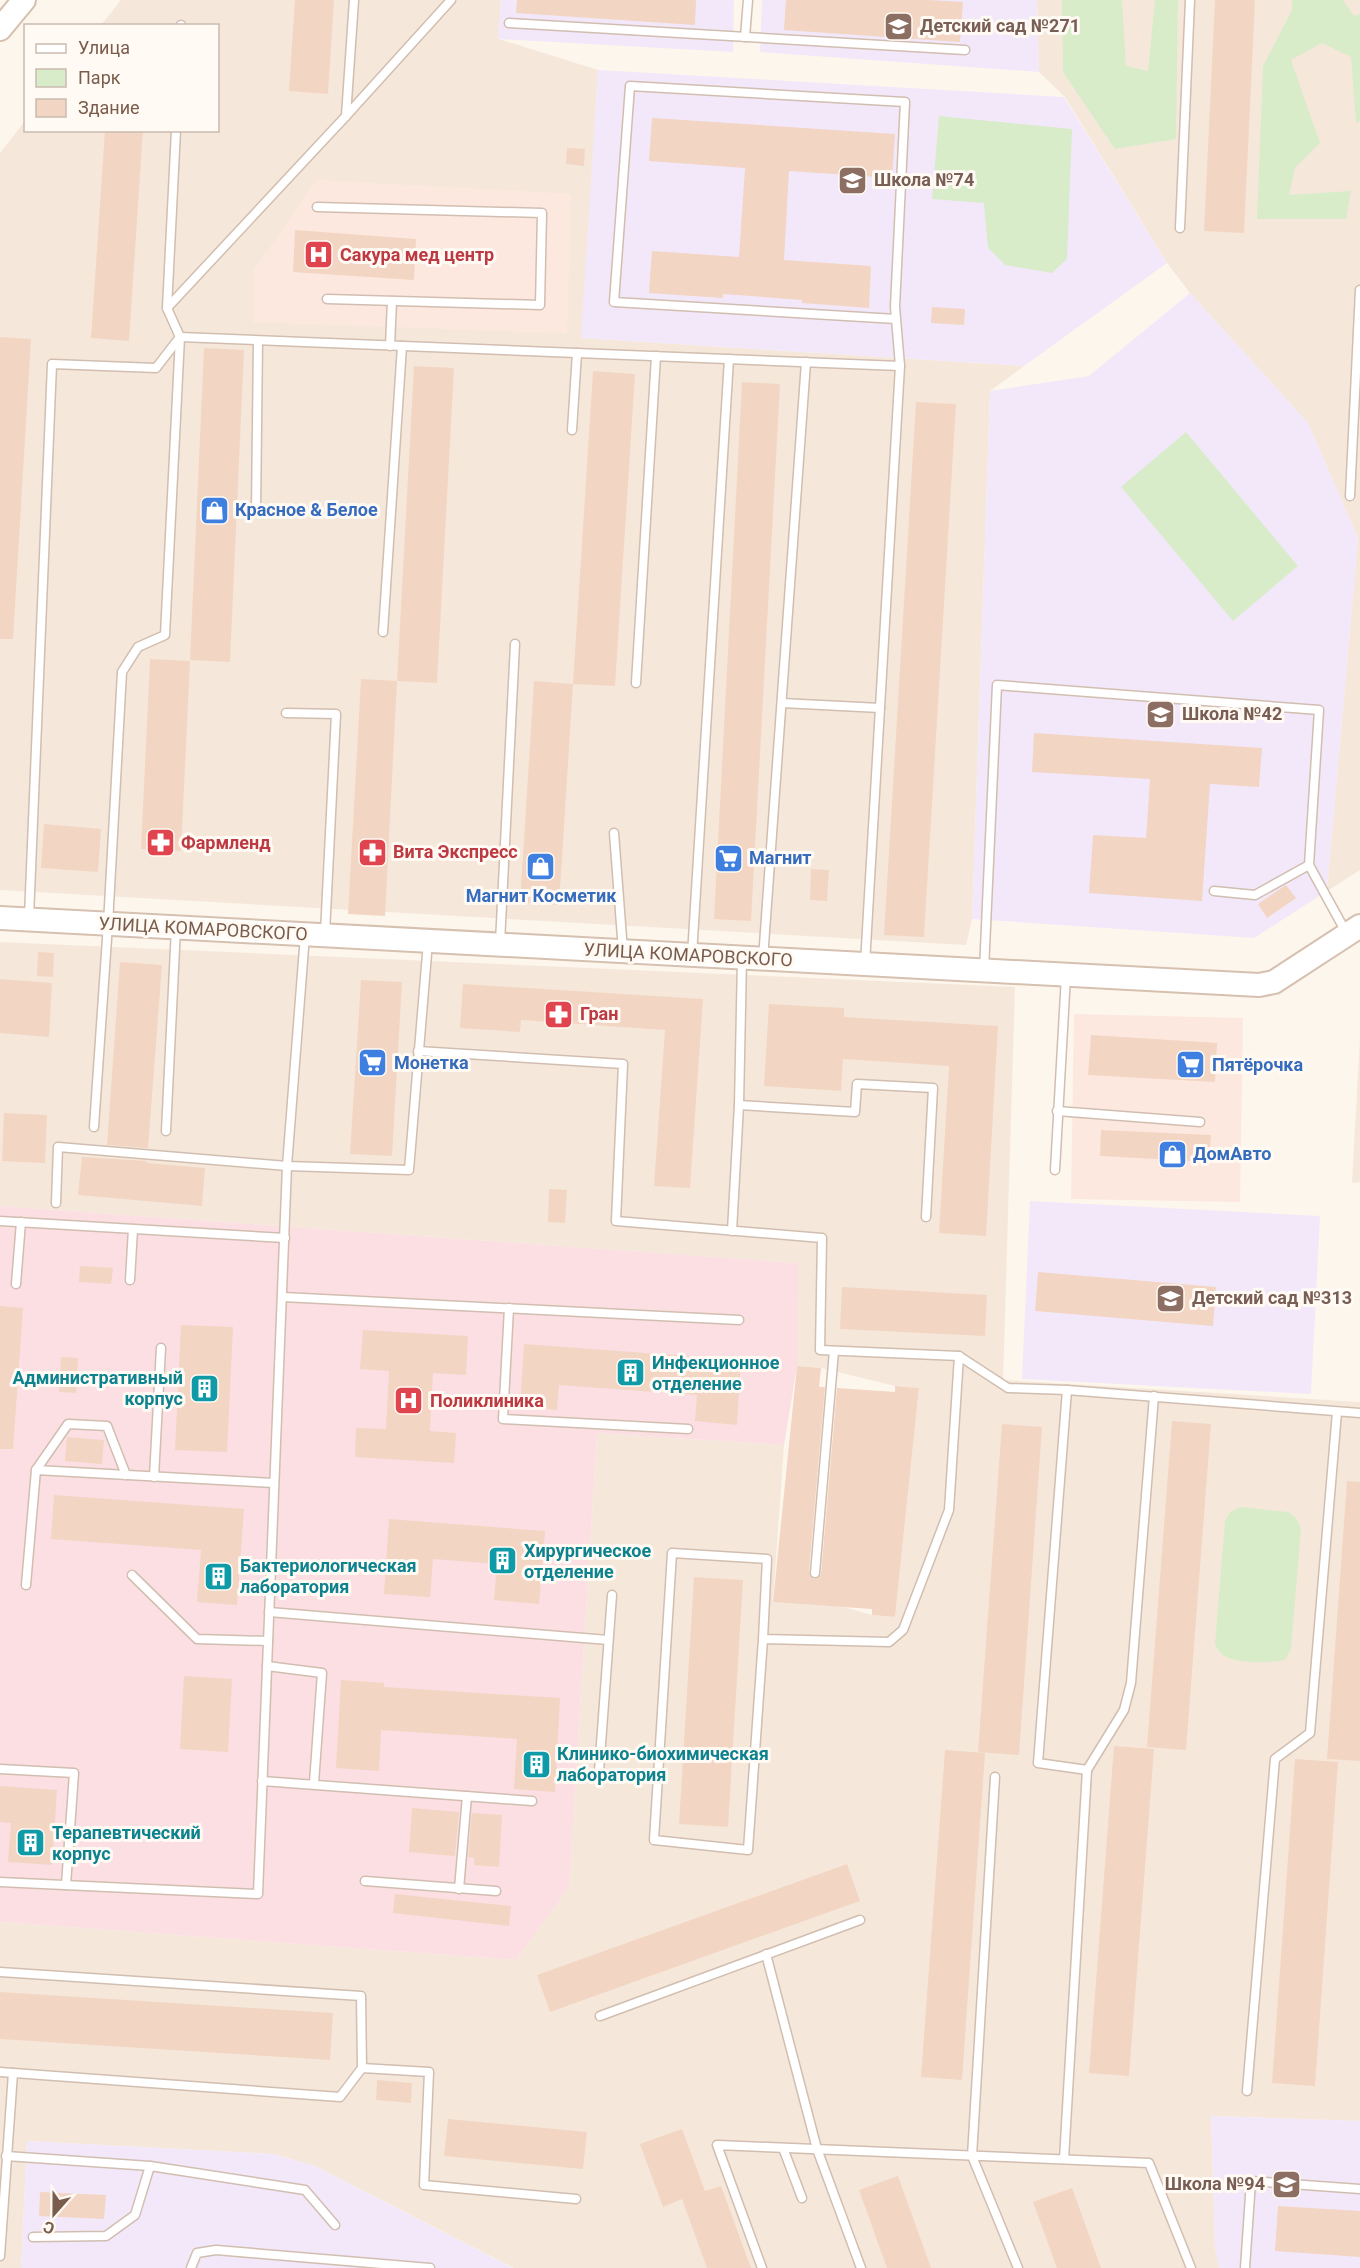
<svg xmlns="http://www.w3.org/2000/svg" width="1360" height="2268" font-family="Roboto,sans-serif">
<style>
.residential{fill:#f5e8da}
.commercial{fill:#fde8e0}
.education{fill:#f3e8fa}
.medical{fill:#fbdfe3}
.green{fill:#d8ecc9}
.building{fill:#f3d5c3}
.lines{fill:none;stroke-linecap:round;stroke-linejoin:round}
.lane-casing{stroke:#d1beb0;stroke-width:11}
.secondary-casing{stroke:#d6c0b0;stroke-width:26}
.lane{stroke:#fff;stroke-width:8}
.secondary{stroke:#fff;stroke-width:22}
.labels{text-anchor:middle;stroke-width:6;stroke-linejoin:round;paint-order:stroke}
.education-label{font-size:18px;font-weight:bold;fill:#785e54;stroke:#fffaf3;text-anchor:start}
.health-label{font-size:18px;font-weight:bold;fill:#be3a42;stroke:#fffaf3;text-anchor:start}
.shop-label{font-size:18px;font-weight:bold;fill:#366cbe;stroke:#fffaf3;text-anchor:start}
.street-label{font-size:18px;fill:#7a5c4d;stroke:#fffaf3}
.culture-label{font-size:18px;font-weight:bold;fill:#0d838f;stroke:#fffaf3;text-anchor:start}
</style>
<rect width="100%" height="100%" fill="#fdf6ec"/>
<g class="residential">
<polygon points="121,0 501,0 499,39 598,70 582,338 1024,366 990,391 972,919 966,945 0,890 0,153 25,121 26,130 218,130 218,26 101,25"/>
<polygon points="1037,0 1360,0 1360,870 1327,891 1358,538 1308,423 1190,293 1167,263 1065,97 1039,72"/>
<polygon points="0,942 1015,987 1003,1380 1360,1402 1360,2121 1211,2116 1215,2247 1219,2268 514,2268 315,2166 274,2154 27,2141 21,2268 0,2268 0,1922 516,1960 569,1886 597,1433 784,1445 773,1601 844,1607 872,1615 895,1617 919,1388 895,1386 821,1368 797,1366 797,1263 0,1206"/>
<polygon points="1360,1038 1360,1182 1352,1183"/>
</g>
<g class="commercial">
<polygon points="317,180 571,194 567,333 253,322 254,270"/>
<polygon points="1074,1014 1243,1018 1240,1202 1071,1199"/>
</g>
<g class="education">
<polygon points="501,0 734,0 733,52 498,39"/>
<polygon points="762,0 1037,0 1039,72 760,52"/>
<polygon points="598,70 1064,97 1167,263 1024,366 581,338"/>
<polygon points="1190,293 1308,423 1358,538 1327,891 1254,938 972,919 990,391 1089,376"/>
<polygon points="1030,1201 1320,1216 1311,1394 1022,1379"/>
<polygon points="1211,2116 1360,2121 1360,2268 1219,2268 1215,2247"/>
<polygon points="27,2141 274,2154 315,2166 513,2268 21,2268"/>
</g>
<polygon class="medical" points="0,1206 798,1263 797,1366 784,1445 597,1433 569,1887 516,1960 0,1922"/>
<g class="green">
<polygon points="1062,0 1122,0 1126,66 1148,71 1155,0 1178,0 1176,139 1115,149 1063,72"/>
<polygon points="1292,0 1343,0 1354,16 1360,14 1360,121 1356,123 1351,57 1322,43 1291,60 1320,143 1295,168 1289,195 1351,191 1346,219 1257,219 1263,66 1292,10"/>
<polygon points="939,116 1072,129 1067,259 1052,273 1005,265 988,248 984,203 932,199"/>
<polygon points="1186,432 1298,566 1233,621 1121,487"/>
<path d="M 1240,1507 L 1288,1512 L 1296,1518 L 1301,1528 L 1291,1649 L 1285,1660 C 1270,1663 1236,1664 1223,1655 C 1219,1652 1217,1648 1215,1644 L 1225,1521 L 1230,1512 Z"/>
</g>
<g class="building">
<polygon points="295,0 334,0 328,94 289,91"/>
<polygon points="517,0 696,0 695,25 516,13"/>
<polygon points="786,0 928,0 963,2 960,42 784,30"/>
<polygon points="1215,0 1255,0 1244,233 1204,231"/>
<polygon points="652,118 895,134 892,178 789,171 784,260 871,266 869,308 802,303 802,300 723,294 723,298 649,293 652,251 739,257 745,168 649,161"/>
<polygon points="105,130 143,130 129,341 91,338"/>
<polygon points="567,148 585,149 584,166 566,164"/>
<polygon points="295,230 416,239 414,280 293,272"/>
<polygon points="932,307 965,309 964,325 931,323"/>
<polygon points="0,337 31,339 13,639 0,639"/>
<polygon points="204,348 244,350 230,662 190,660"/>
<polygon points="414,366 454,368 437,683 397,681"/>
<polygon points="593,371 635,374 615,686 573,684"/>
<polygon points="742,382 780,384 751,921 714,919"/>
<polygon points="916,402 956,404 924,937 884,935"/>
<polygon points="150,659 190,661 181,851 141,849"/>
<polygon points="361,679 397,681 385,916 348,914"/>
<polygon points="534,681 573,684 559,905 520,902"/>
<polygon points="1034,733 1262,748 1259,787 1210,784 1202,901 1089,893 1093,835 1146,838 1150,779 1032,772"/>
<polygon points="44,824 101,829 98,872 41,868"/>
<polygon points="811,869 829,870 827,901 810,900"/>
<polygon points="1286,885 1296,898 1267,918 1258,904"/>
<polygon points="38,952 54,953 53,977 37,976"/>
<polygon points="120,962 162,965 148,1148 107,1145"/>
<polygon points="0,979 52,983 49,1037 0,1033"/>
<polygon points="361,980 402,982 392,1156 350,1154"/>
<polygon points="463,984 703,999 690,1188 654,1186 665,1030 521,1020 520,1032 460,1028"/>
<polygon points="769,1004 844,1008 844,1017 998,1026 986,1236 939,1233 949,1066 843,1059 841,1091 764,1086"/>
<polygon points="1091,1035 1217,1043 1215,1082 1088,1075"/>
<polygon points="4,1113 47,1115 45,1163 2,1161"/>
<polygon points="1101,1130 1211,1135 1209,1162 1100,1156"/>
<polygon points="82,1157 147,1161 147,1163 205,1168 202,1206 78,1195"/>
<polygon points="549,1189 567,1190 565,1223 548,1222"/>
<polygon points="80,1266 113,1268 111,1284 79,1282"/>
<polygon points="1038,1272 1216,1287 1213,1326 1035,1311"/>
<polygon points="842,1287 987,1295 985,1336 840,1329"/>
<polygon points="0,1306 23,1308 13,1449 0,1449"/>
<polygon points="181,1325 233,1327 227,1452 175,1450"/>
<polygon points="363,1330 468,1336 466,1375 433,1373 430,1431 456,1433 454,1463 355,1457 356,1428 386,1429 389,1371 360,1369"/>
<polygon points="524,1344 741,1360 737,1425 695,1421 697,1395 559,1385 557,1410 520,1407"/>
<polygon points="61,1357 78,1358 76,1393 59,1392"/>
<polygon points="797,1366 821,1368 819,1387 825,1387 809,1572 814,1579 818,1578 821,1574 837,1388 895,1392 895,1386 919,1388 895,1617 872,1615 872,1609 773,1602"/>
<polygon points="1172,1421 1211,1424 1186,1750 1147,1747"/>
<polygon points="1002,1424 1042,1427 1019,1755 978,1752"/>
<polygon points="67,1437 104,1440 102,1464 65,1461"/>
<polygon points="1347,1481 1360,1482 1360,1761 1327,1759"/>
<polygon points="54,1495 244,1509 237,1605 197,1602 201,1550 51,1539"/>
<polygon points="389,1519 545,1531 539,1604 494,1600 497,1564 433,1559 430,1597 384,1594"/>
<polygon points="694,1577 743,1580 728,1827 679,1824"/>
<polygon points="184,1676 232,1679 228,1752 180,1749"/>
<polygon points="341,1680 384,1683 384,1687 560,1698 555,1792 514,1789 517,1739 381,1730 379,1771 336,1768"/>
<polygon points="1114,1746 1154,1749 1129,2076 1089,2073"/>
<polygon points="945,1750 985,1753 962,2080 921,2077"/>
<polygon points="1295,1759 1338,1762 1315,2086 1272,2083"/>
<polygon points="0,1786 57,1790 52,1865 8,1862 11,1823 0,1822"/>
<polygon points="412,1808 459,1812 455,1856 409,1852"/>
<polygon points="472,1813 502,1815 499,1867 474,1865 474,1858 468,1857"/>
<polygon points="847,1864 860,1901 550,2012 537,1975"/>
<polygon points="395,1894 511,1906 509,1926 393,1913"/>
<polygon points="0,1992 333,2013 330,2060 0,2039"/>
<polygon points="377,2080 412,2083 411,2103 376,2100"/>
<polygon points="448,2119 587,2132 583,2169 444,2156"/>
<polygon points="682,2129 705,2191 721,2186 751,2268 707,2268 682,2199 663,2207 640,2144"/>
<polygon points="898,2176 931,2268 887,2268 859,2190"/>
<polygon points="1072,2188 1101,2268 1057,2268 1033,2202"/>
<polygon points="40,2192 106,2195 104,2219 39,2216"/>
<polygon points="1278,2206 1360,2211 1360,2257 1275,2251"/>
</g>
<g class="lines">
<defs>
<g id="lane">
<polyline points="509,23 965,50"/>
<polyline points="181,26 181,25"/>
<polyline points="745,37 748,0"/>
<polyline points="346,116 354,0"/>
<polyline points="317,207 542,213 540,305 327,299"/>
<polyline points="1180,228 1190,0"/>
<polyline points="167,308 346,116 451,0"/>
<polyline points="390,346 392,301"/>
<polyline points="572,430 577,353"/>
<polyline points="1350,496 1360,290"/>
<polyline points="256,510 258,341"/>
<polyline points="383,632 402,346"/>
<polyline points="636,683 656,356"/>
<polyline points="782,703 880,708"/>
<polyline points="286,713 336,714 325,933"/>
<polyline points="614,833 623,951"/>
<polyline points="1214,891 1255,895 1309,865"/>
<polyline points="29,917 52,364 156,368 180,337 900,366"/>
<polyline points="500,943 515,644"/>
<polyline points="692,955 729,359"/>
<polyline points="763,959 806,362"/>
<polyline points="865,964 900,366 895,307 905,102 630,86 614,302 896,319"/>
<polyline points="984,970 997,685 1319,710 1309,865 1347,934"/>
<polyline points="418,1051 623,1064 616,1221 822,1238 820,1350 959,1356 1008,1388 1067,1390 1360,1413"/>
<polyline points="739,1105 855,1112 857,1084 933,1088 926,1217"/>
<polyline points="1057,1111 1200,1122"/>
<polyline points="94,1127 108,924 122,672 138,647 165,635 180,337 167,308 176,130"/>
<polyline points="166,1131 176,928"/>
<polyline points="1055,1170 1066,976"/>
<polyline points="56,1203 58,1147 287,1166 409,1170 428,942"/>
<polyline points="0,1221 285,1238"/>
<polyline points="732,1231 739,1105 742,959"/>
<polyline points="130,1280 133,1229"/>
<polyline points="16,1284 21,1222"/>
<polyline points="283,1297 739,1320"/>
<polyline points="509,1308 503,1419 688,1429"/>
<polyline points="1067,1390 1038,1763 1087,1770"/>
<polyline points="36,1470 68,1424 107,1426 126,1475"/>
<polyline points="154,1477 161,1348"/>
<polyline points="815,1573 834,1351"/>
<polyline points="132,1575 197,1639 268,1641"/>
<polyline points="26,1585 36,1470 274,1483"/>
<polyline points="269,1612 608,1640"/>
<polyline points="763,1639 748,1850 654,1840 672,1553 767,1559 763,1639 889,1642 903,1630 949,1510 959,1356"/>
<polyline points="267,1666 322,1673 314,1783"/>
<polyline points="0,1769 74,1773 66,1885"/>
<polyline points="599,1771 612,1595"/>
<polyline points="995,1777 972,2156 1018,2268"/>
<polyline points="262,1781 532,1801"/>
<polyline points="365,1881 496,1891"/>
<polyline points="0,1882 258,1894 287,1166 305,935"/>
<polyline points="459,1889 467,1796"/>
<polyline points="766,1954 817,2149 861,2268"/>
<polyline points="0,1972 361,1996 362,2068"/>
<polyline points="600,2016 860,1920"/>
<polyline points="0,2072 340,2097 362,2068 429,2072 424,2185 576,2199"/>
<polyline points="1247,2091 1275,1759 1310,1733 1337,1412"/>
<polyline points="783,2148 802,2198"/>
<polyline points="6,2156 150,2166 305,2190 335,2225"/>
<polyline points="1064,2159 1087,1770 1124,1710 1131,1683 1154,1396"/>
<polyline points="33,2237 106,2236 135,2215 150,2166"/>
<polyline points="0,2256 13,2073"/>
<polyline points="191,2268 197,2253 216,2250 430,2268"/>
<polyline points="762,2268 717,2145 1149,2163 1191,2268"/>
<polyline points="1245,2268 1251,2181 1360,2189"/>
</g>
<g id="secondary">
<polyline points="0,29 24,0"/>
<polyline points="0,918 1259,985 1274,982 1360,926"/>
</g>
</defs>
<use href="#lane" class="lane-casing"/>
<use href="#secondary" class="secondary-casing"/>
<use href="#lane" class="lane"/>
<use href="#secondary" class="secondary"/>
</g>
<defs>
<symbol id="school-square" viewBox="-11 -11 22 22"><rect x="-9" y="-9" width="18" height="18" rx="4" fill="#8d6e63" stroke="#fffaf3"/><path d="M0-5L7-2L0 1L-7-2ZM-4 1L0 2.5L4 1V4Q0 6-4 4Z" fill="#fff"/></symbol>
<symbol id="hospital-square" viewBox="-11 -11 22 22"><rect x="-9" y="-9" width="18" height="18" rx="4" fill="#e0444e" stroke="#fffaf3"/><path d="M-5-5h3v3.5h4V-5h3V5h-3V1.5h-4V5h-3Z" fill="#fff"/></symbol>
<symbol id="shop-square" viewBox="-11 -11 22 22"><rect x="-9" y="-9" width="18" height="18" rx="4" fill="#3f7fe0" stroke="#fffaf3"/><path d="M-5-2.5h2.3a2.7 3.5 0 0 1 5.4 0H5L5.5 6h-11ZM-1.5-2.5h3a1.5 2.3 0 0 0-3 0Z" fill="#fff"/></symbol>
<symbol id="pharmacy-square" viewBox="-11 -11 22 22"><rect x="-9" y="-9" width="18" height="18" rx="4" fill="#e0444e" stroke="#fffaf3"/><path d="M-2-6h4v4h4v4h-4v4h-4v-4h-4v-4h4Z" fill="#fff"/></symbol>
<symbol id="supermarket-square" viewBox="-11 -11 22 22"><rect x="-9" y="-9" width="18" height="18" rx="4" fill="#3f7fe0" stroke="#fffaf3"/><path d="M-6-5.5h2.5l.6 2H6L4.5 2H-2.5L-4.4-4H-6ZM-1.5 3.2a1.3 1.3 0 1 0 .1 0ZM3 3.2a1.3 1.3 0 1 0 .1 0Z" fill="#fff"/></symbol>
<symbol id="building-square" viewBox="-11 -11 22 22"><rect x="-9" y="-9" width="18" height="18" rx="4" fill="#0f9aa8" stroke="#fffaf3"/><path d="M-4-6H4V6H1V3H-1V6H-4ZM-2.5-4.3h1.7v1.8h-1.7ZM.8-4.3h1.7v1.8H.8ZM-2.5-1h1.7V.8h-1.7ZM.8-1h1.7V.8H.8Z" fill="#fff"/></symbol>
</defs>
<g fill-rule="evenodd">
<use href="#school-square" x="882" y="10" width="33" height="33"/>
<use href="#school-square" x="836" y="164" width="33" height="33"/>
<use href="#hospital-square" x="302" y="238" width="33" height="33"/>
<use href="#shop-square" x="198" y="494" width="33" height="33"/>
<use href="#school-square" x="1144" y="698" width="33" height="33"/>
<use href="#pharmacy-square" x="144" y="826" width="33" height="33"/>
<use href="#pharmacy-square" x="356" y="836" width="33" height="33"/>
<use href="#supermarket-square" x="712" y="842" width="33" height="33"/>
<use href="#shop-square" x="524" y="850" width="33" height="33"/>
<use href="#pharmacy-square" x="542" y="998" width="33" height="33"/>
<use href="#supermarket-square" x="356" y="1046" width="33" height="33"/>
<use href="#supermarket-square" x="1174" y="1048" width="33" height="33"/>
<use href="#shop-square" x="1156" y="1138" width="33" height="33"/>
<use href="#school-square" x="1154" y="1282" width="33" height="33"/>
<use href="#building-square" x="614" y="1356" width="33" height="33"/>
<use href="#building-square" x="188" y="1372" width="33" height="33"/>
<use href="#hospital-square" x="392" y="1384" width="33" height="33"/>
<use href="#building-square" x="486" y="1544" width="33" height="33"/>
<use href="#building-square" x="202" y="1560" width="33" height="33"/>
<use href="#building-square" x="520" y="1748" width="33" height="33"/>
<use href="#building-square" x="14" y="1826" width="33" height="33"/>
<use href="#school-square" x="1270" y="2168" width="33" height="33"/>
</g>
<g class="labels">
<g class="education-label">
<text x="920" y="32">Детский сад №271</text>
<text x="874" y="186">Школа №74</text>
<text x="1182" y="720">Школа №42</text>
<text x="1192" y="1304">Детский сад №313</text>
<text x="1265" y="2190" text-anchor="end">Школа №94</text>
</g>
<g class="health-label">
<text x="340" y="261">Сакура мед центр</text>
<text x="181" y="849">Фармленд</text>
<text x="393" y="858">Вита Экспресс</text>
<text x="580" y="1020">Гран</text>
<text x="430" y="1407">Поликлиника</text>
</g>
<g class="shop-label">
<text x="235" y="516">Красное &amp; Белое</text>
<text x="749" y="864">Магнит</text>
<text x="541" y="902" text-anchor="middle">Магнит Косметик</text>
<text x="394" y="1069">Монетка</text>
<text x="1212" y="1071">Пятёрочка</text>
<text x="1193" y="1160">ДомАвто</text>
</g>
<g class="street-label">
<text transform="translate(203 929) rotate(3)" y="6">УЛИЦА КОМАРОВСКОГО</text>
<text transform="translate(688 955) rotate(3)" y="6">УЛИЦА КОМАРОВСКОГО</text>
</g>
<g class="culture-label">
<text x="652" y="1369">Инфекционное<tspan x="652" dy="21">отделение</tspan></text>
<text x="183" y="1384" text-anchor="end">Административный<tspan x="183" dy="21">корпус</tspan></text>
<text x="524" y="1557">Хирургическое<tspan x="524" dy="21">отделение</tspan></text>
<text x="240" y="1572">Бактериологическая<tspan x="240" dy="21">лаборатория</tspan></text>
<text x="557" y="1760">Клинико-биохимическая<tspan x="557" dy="21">лаборатория</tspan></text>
<text x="52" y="1839">Терапевтический<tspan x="52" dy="21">корпус</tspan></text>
</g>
</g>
<rect x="24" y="24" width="195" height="108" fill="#fffaf3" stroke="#cabbb1" stroke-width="1.5"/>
<rect x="36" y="44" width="30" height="9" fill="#ffffff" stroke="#cabbb1" stroke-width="1.5"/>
<text x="78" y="54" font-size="18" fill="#7a5c4d">Улица</text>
<rect x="36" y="69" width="30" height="18" fill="#d8ecc9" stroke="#cabbb1" stroke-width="1.5"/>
<text x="78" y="84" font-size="18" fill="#7a5c4d">Парк</text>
<rect x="36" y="99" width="30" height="18" fill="#f3d5c3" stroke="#cabbb1" stroke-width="1.5"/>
<text x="78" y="114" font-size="18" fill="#7a5c4d">Здание</text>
<g transform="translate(54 2214) rotate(201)" stroke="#fffaf3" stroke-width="4.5" paint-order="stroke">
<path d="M0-4.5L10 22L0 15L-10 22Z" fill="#7a5c4d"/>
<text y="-9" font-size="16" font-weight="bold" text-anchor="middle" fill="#7a5c4d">С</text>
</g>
</svg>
